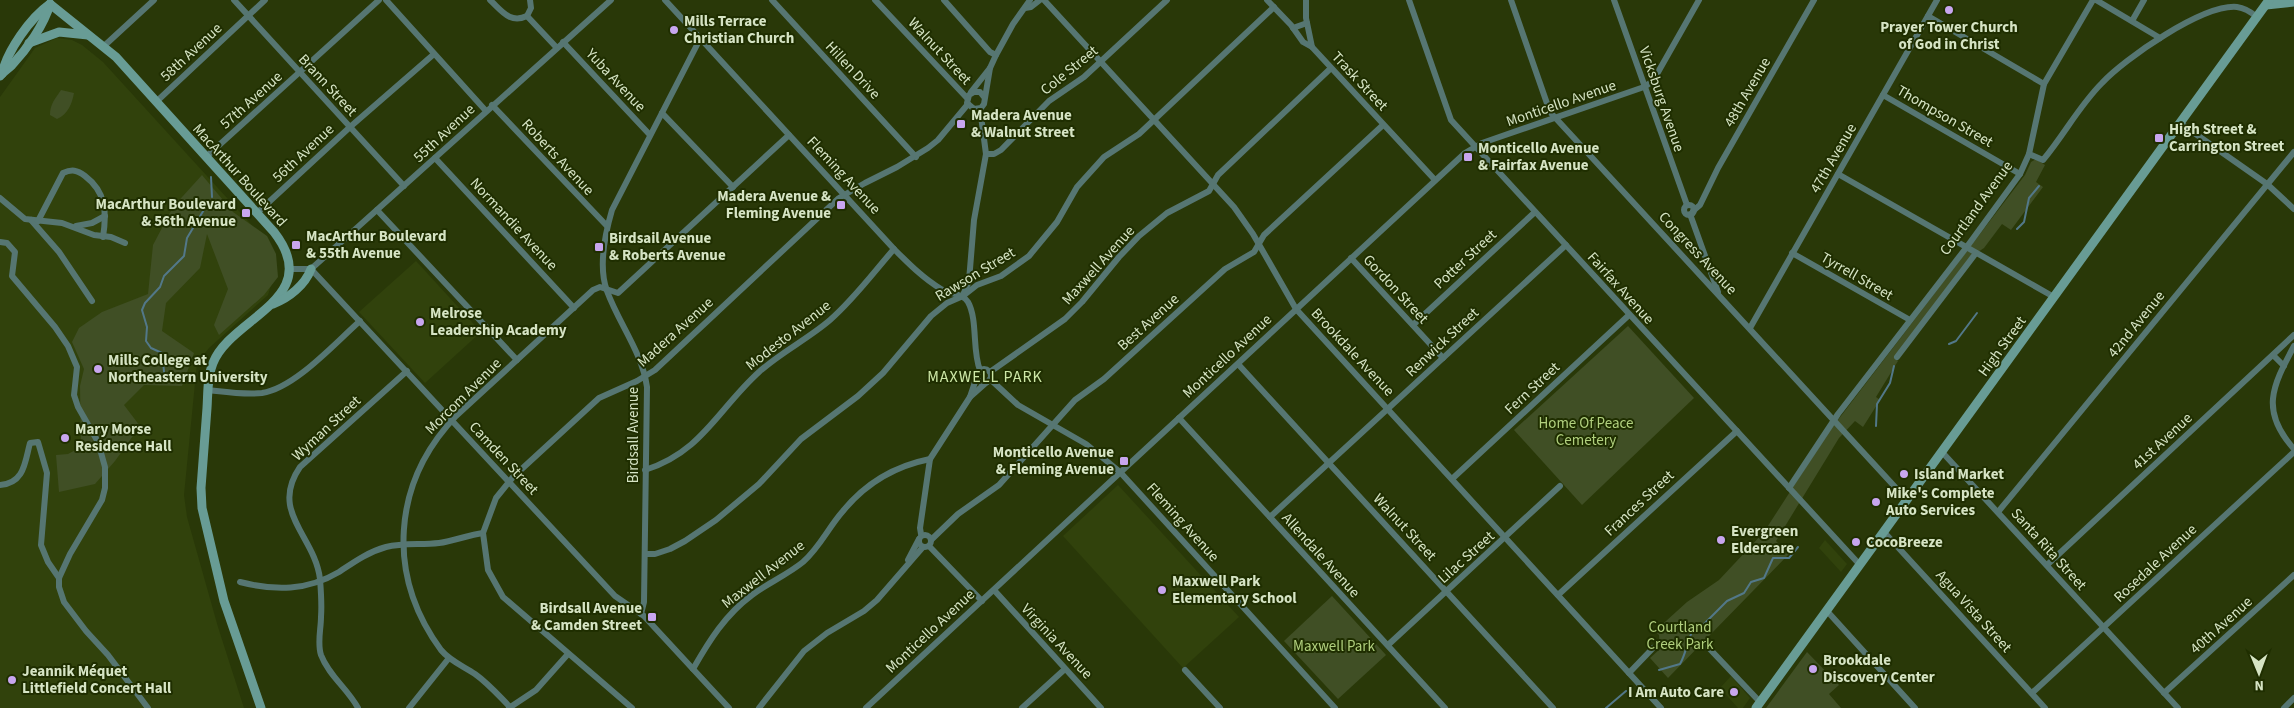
<svg xmlns="http://www.w3.org/2000/svg" width="2294" height="708" font-family="'Source Sans 3',sans-serif">
<style>
.built{fill:#31420c}
.green{fill:#404f25}
.lines{fill:none;stroke-linecap:round;stroke-linejoin:round}
.stream{stroke:#527889;stroke-width:2}
.minor{stroke:#567672;stroke-width:6}
.secondary{stroke:#689c95;stroke-width:9}
.poi-dot{fill:#c8a6ef;stroke:#1f2e00;stroke-width:2}
.labels{text-anchor:middle;stroke-width:4;stroke-linejoin:round;paint-order:stroke}
.poi-label{font-size:15px;font-weight:bold;fill:#d6e4c4;stroke:#1f2e00;text-anchor:start}
.street-label{font-size:15px;fill:#d6e4c4;stroke:#1f2e00}
.park-label{font-size:15px;fill:#b1d07e;stroke:#1f2e00}
.neighbourhood-label{font-size:16px;letter-spacing:1px;fill:#cee8a7;stroke:#1f2e00}
</style>
<rect width="100%" height="100%" fill="#293808"/>
<g class="built">
<polygon points="57,38 72,40 82,45 103,62 258,232 274,275 268,295 209,348 197,363 184,495 187,517 218,627 244,708 0,708 0,97 35,48"/>
<polygon points="416,261 481,332 425,383 359,312"/>
<polygon points="1118,485 1239,617 1183,668 1063,536"/>
<polygon points="1825,540 1847,564 1841,572 1819,548"/>
<polygon points="1731,676 1750,698 1743,708 1738,708 1720,688"/>
</g>
<g class="green">
<path d="M 61,90 L 74,93 C 72,104 68,114 57,119 L 50,115 C 50,104 55,99 61,90 Z"/>
<polygon points="2036,159 2045,165 2036,182 2043,187 2011,230 2002,224 1984,248 1969,258 1894,358 1898,361 1876,397 1880,400 1863,427 1855,421 1839,438 1776,541 1789,554 1668,678 1650,658 1660,649 1659,635 1655,631 1687,602 1719,580 1764,532 1828,433 2025,175 2031,162"/>
<polygon points="202,175 233,212 267,236 276,254 278,277 264,295 219,335 214,325 228,289 207,234 200,268 166,303 162,331 194,353 182,386 144,385 124,405 140,426 115,461 95,484 59,492 56,455 68,454 81,447 80,386 84,369 72,342 79,328 102,312 148,294 153,245 173,207"/>
<polygon points="1628,326 1694,398 1582,505 1514,430"/>
<polygon points="1332,596 1386,655 1338,699 1284,641"/>
<polygon points="1807,652 1839,685 1829,694 1841,708 1766,708"/>
</g>
<g class="lines">
<g class="stream">
<polyline points="211,177 212,197"/>
<polyline points="2017,229 2024,222 2029,198 2039,186"/>
<polyline points="1949,344 1956,341 1977,313"/>
<polyline points="165,381 162,353 151,348 146,341 147,327 142,310 145,303 160,287 164,276 184,256 187,238 208,203"/>
<polyline points="1876,426 1877,404 1890,383 1894,366"/>
<path d="M 1659,670 L 1680,664 C 1687,652 1687,638 1695,627 L 1702,626 L 1727,601 L 1744,593 L 1751,582 L 1764,578 L 1773,558 L 1789,558 L 1798,547"/>
<polyline points="1606,708 1626,691"/>
</g>
<g class="minor">
<polyline points="234,0 404,186"/>
<polyline points="386,0 486,111"/>
<path d="M 490,0 C 502,11 510,24 527,16"/>
<path d="M 665,0 L 894,249 C 909,264 923,278 941,289 C 949,295 962,292 968,302 C 978,320 972,351 980,370"/>
<polyline points="772,0 916,157"/>
<polyline points="875,0 967,98"/>
<polyline points="944,0 990,52 996,55"/>
<polyline points="1044,0 1234,207 1253,234 1296,309 1661,708"/>
<polyline points="1267,0 1291,25 1303,42 1312,47 1435,180"/>
<polyline points="1306,0 1306,18 1312,47"/>
<polyline points="1409,0 1451,120 1860,565"/>
<polyline points="1511,0 1550,112 1907,500"/>
<polyline points="1614,0 1687,205"/>
<polyline points="2096,0 2160,38"/>
<polyline points="1025,8 1031,7 1040,0"/>
<polyline points="527,16 557,48"/>
<polyline points="527,16 531,8 530,0"/>
<polyline points="1928,16 2044,84"/>
<polyline points="2132,21 2144,0"/>
<polyline points="1293,28 1307,23"/>
<polyline points="563,42 650,135"/>
<polyline points="104,46 154,0"/>
<polyline points="971,92 990,68"/>
<polyline points="1883,95 2020,174"/>
<polyline points="984,97 980,92 974,92 969,95 967,103 974,109 981,108 984,104 990,68 996,55 1013,24 1030,0"/>
<polyline points="156,102 265,0"/>
<polyline points="492,105 607,226"/>
<polyline points="662,113 733,187"/>
<polyline points="2180,123 2267,184 2294,209"/>
<polyline points="986,154 994,154 1001,150 1049,101 1084,77 1167,0"/>
<path d="M 2029,154 L 2043,160 C 2064,135 2079,106 2102,83 C 2124,59 2203,4 2237,7 C 2245,8 2251,12 2257,17"/>
<polyline points="206,157 379,0"/>
<polyline points="435,158 574,308"/>
<polyline points="1838,174 2054,297"/>
<polyline points="0,198 25,219 62,223 94,235 111,237 125,243"/>
<circle cx="1689" cy="210" r="5"/>
<polyline points="377,210 517,360"/>
<polyline points="1693,211 1700,205 1718,168 1814,0"/>
<polyline points="257,213 350,127 434,54"/>
<polyline points="1690,214 1718,292"/>
<polyline points="31,220 59,252 92,301"/>
<path d="M 38,221 L 63,173 C 72,169 77,170 85,176 C 106,192 107,212 103,237"/>
<polyline points="76,226 92,223 105,216"/>
<polyline points="0,242 7,243 15,252 12,276 55,327 68,346 77,367 74,395 78,407 98,442 105,467 105,488 102,500 70,554 59,578 59,587 64,602 86,631 108,655 148,708"/>
<polyline points="1792,253 1910,320"/>
<polyline points="1351,258 1443,358"/>
<polyline points="289,269 311,269 611,0"/>
<polyline points="311,269 615,596 644,616 729,708"/>
<polyline points="963,295 969,281 974,220 986,154 981,116 978,109"/>
<polyline points="1413,325 1535,212"/>
<polyline points="1750,328 1937,0"/>
<path d="M 2294,346 C 2272,387 2260,411 2294,449"/>
<polyline points="2273,355 2284,366"/>
<polyline points="1897,357 1976,253"/>
<polyline points="1238,364 1553,708"/>
<circle cx="984" cy="376" r="7"/>
<polyline points="990,372 1065,319 1082,302 1119,257 1139,236 1167,213 1209,191 1218,175 1330,69"/>
<polyline points="990,379 1018,405 1086,444 1120,472 1335,708"/>
<path d="M 208,390 C 226,392 245,395 262,393 C 295,388 335,343 360,321"/>
<polyline points="970,397 977,376"/>
<polyline points="1179,418 1445,708"/>
<polyline points="1942,452 2178,708"/>
<path d="M 645,470 C 702,452 718,409 759,372 C 781,352 808,339 830,320 C 854,299 873,273 894,249"/>
<polyline points="1452,479 1629,315"/>
<path d="M 0,485 C 25,483 25,461 30,443 L 38,442 L 47,473 L 41,545 L 48,562 L 59,578"/>
<polyline points="1789,488 1838,414 1966,248 2020,174 2029,154 2044,84 2093,0"/>
<polyline points="1998,512 2294,152"/>
<polyline points="1270,517 1566,245"/>
<polyline points="1884,532 2045,708"/>
<polyline points="921,534 920,528 930,459 970,397 988,381"/>
<circle cx="925" cy="541" r="6"/>
<polyline points="931,540 958,514 999,485 1075,400 1104,379 1225,269 1254,252 1264,235 1383,125"/>
<polyline points="929,546 982,601"/>
<polyline points="645,554 655,554 670,549 685,541 716,520 759,484 801,439 858,396 883,373 931,316 947,303 963,296 977,285 1001,276 1029,256 1057,222 1077,187 1104,157 1139,134 1274,7"/>
<polyline points="908,560 919,539"/>
<polyline points="2047,565 2294,335"/>
<path d="M 240,582 C 275,591 307,591 339,572 C 354,562 368,552 386,547 C 403,543 421,545 439,543 C 454,541 468,535 483,533"/>
<polyline points="994,590 1101,708"/>
<polyline points="1558,595 1737,431"/>
<polyline points="1827,611 1915,708"/>
<path d="M 641,614 L 644,602 L 647,387 C 642,352 619,324 607,291 C 598,267 605,234 612,210 L 700,39"/>
<polyline points="1388,645 1560,486"/>
<polyline points="1706,645 1760,702"/>
<path d="M 693,669 C 709,641 725,615 752,595 C 768,583 787,575 803,562 C 820,547 828,528 843,511 C 865,484 895,466 930,459"/>
<polyline points="1185,670 1220,708"/>
<polyline points="1629,673 1653,648"/>
<polyline points="2032,693 2294,452"/>
<polyline points="2164,693 2294,575"/>
<path d="M 358,708 C 348,689 329,676 321,655 C 317,643 321,629 321,617 C 322,604 321,592 320,579 C 315,536 269,512 300,467 L 407,371"/>
<polyline points="409,708 449,658"/>
<polyline points="509,708 536,690 568,654"/>
<path d="M 511,708 C 499,696 489,684 475,674 C 463,666 450,661 441,650 C 386,575 392,483 456,416 L 593,290 L 600,287 L 618,293 L 789,135"/>
<polyline points="632,708 503,597 488,570 483,533 496,498 513,477 599,398 637,381 655,370 839,198 865,183 897,167 928,148 938,140 968,104"/>
<polyline points="759,708 804,651 827,633 864,611 877,600 923,547"/>
<polyline points="866,708 1465,153 1482,143 1644,87 1653,81 1699,0"/>
<polyline points="1022,708 1065,669"/>
<polyline points="2284,708 2294,698"/>
</g>
<g class="secondary">
<path d="M 50,4 L 116,57 L 274,232 C 326,299 231,317 213,363 C 207,377 208,394 207,408 C 205,435 203,462 201,488 L 202,508 L 224,601 L 261,708"/>
<polyline points="2266,5 2294,2"/>
<polyline points="29,43 59,32 88,35"/>
<path d="M 2,74 C 7,51 30,18 50,4"/>
<path d="M 0,76 C 3,72 8,69 12,65 C 27,49 44,25 50,4"/>
<path d="M 273,304 C 289,298 305,285 311,269"/>
<polyline points="1756,708 2269,0"/>
</g>
</g>
<g class="poi-dot">
<circle cx="1949" cy="10" r="5"/>
<circle cx="674" cy="30" r="5"/>
<rect x="956" y="119" width="10" height="10" rx="2.5"/>
<rect x="2154" y="133" width="10" height="10" rx="2.5"/>
<rect x="1463" y="152" width="10" height="10" rx="2.5"/>
<rect x="836" y="200" width="10" height="10" rx="2.5"/>
<rect x="241" y="208" width="10" height="10" rx="2.5"/>
<rect x="291" y="240" width="10" height="10" rx="2.5"/>
<rect x="594" y="242" width="10" height="10" rx="2.5"/>
<circle cx="420" cy="322" r="5"/>
<circle cx="98" cy="369" r="5"/>
<circle cx="65" cy="438" r="5"/>
<rect x="1119" y="456" width="10" height="10" rx="2.5"/>
<circle cx="1904" cy="474" r="5"/>
<circle cx="1876" cy="502" r="5"/>
<circle cx="1721" cy="540" r="5"/>
<circle cx="1856" cy="542" r="5"/>
<circle cx="1162" cy="590" r="5"/>
<rect x="647" y="612" width="10" height="10" rx="2.5"/>
<circle cx="1813" cy="669" r="5"/>
<circle cx="12" cy="680" r="5"/>
<circle cx="1734" cy="692" r="5"/>
</g>
<g class="labels">
<g class="poi-label">
<text x="684" y="26">Mills Terrace<tspan x="684" dy="17">Christian Church</tspan></text>
<text x="1949" y="32" text-anchor="middle">Prayer Tower Church<tspan x="1949" dy="17">of God in Christ</tspan></text>
<text x="971" y="120">Madera Avenue<tspan x="971" dy="17">&amp; Walnut Street</tspan></text>
<text x="2169" y="134">High Street &amp;<tspan x="2169" dy="17">Carrington Street</tspan></text>
<text x="1478" y="153">Monticello Avenue<tspan x="1478" dy="17">&amp; Fairfax Avenue</tspan></text>
<text x="831" y="201" text-anchor="end">Madera Avenue &amp;<tspan x="831" dy="17">Fleming Avenue</tspan></text>
<text x="236" y="209" text-anchor="end">MacArthur Boulevard<tspan x="236" dy="17">&amp; 56th Avenue</tspan></text>
<text x="306" y="241">MacArthur Boulevard<tspan x="306" dy="17">&amp; 55th Avenue</tspan></text>
<text x="609" y="243">Birdsail Avenue<tspan x="609" dy="17">&amp; Roberts Avenue</tspan></text>
<text x="430" y="318">Melrose<tspan x="430" dy="17">Leadership Academy</tspan></text>
<text x="108" y="365">Mills College at<tspan x="108" dy="17">Northeastern University</tspan></text>
<text x="75" y="434">Mary Morse<tspan x="75" dy="17">Residence Hall</tspan></text>
<text x="1114" y="457" text-anchor="end">Monticello Avenue<tspan x="1114" dy="17">&amp; Fleming Avenue</tspan></text>
<text x="1914" y="479">Island Market</text>
<text x="1886" y="498">Mike's Complete<tspan x="1886" dy="17">Auto Services</tspan></text>
<text x="1731" y="536">Evergreen<tspan x="1731" dy="17">Eldercare</tspan></text>
<text x="1866" y="547">CocoBreeze</text>
<text x="1172" y="586">Maxwell Park<tspan x="1172" dy="17">Elementary School</tspan></text>
<text x="642" y="613" text-anchor="end">Birdsall Avenue<tspan x="642" dy="17">&amp; Camden Street</tspan></text>
<text x="1823" y="665">Brookdale<tspan x="1823" dy="17">Discovery Center</tspan></text>
<text x="22" y="676">Jeannik Méquet<tspan x="22" dy="17">Littlefield Concert Hall</tspan></text>
<text x="1724" y="697" text-anchor="end">I Am Auto Care</text>
</g>
<g class="street-label">
<text transform="translate(940 51) rotate(47)" y="5">Walnut Street</text>
<text transform="translate(191 52) rotate(-43)" y="5">58th Avenue</text>
<text transform="translate(853 70) rotate(47)" y="5">Hillen Drive</text>
<text transform="translate(1069 70) rotate(-39)" y="5">Cole Street</text>
<text transform="translate(616 80) rotate(47)" y="5">Yuba Avenue</text>
<text transform="translate(1360 81) rotate(47)" y="5">Trask Street</text>
<text transform="translate(328 85) rotate(47)" y="5">Brann Street</text>
<text transform="translate(1747 92) rotate(-60)" y="5">48th Avenue</text>
<text transform="translate(1662 99) rotate(71)" y="5">Vicksburg Avenue</text>
<text transform="translate(251 100) rotate(-42)" y="5">57th Avenue</text>
<text transform="translate(1561 103) rotate(-19)" y="5">Monticello Avenue</text>
<text transform="translate(1945 116) rotate(30)" y="5">Thompson Street</text>
<text transform="translate(444 133) rotate(-43)" y="5">55th Avenue</text>
<text transform="translate(303 153) rotate(-43)" y="5">56th Avenue</text>
<text transform="translate(558 157) rotate(47)" y="5">Roberts Avenue</text>
<text transform="translate(1833 158) rotate(-60)" y="5">47th Avenue</text>
<text transform="translate(240 175) rotate(48)" y="5">MacArthur Boulevard</text>
<text transform="translate(844 175) rotate(47)" y="5">Fleming Avenue</text>
<text transform="translate(1976 208) rotate(-54)" y="5">Courtland Avenue</text>
<text transform="translate(514 224) rotate(47)" y="5">Normandie Avenue</text>
<text transform="translate(1698 253) rotate(47)" y="5">Congress Avenue</text>
<text transform="translate(1465 259) rotate(-43)" y="5">Potter Street</text>
<text transform="translate(1098 265) rotate(-48)" y="5">Maxwell Avenue</text>
<text transform="translate(975 274) rotate(-31)" y="5">Rawson Street</text>
<text transform="translate(1857 276) rotate(30)" y="5">Tyrrell Street</text>
<text transform="translate(1621 288) rotate(48)" y="5">Fairfax Avenue</text>
<text transform="translate(1396 289) rotate(47)" y="5">Gordon Street</text>
<text transform="translate(1148 322) rotate(-42)" y="5">Best Avenue</text>
<text transform="translate(2136 324) rotate(-51)" y="5">42nd Avenue</text>
<text transform="translate(675 332) rotate(-42)" y="5">Madera Avenue</text>
<text transform="translate(788 335) rotate(-38)" y="5">Modesto Avenue</text>
<text transform="translate(1442 342) rotate(-43)" y="5">Renwick Street</text>
<text transform="translate(2002 346) rotate(-54)" y="5">High Street</text>
<text transform="translate(1353 352) rotate(47)" y="5">Brookdale Avenue</text>
<text transform="translate(1227 356) rotate(-43)" y="5">Monticello Avenue</text>
<text transform="translate(1532 388) rotate(-43)" y="5">Fern Street</text>
<text transform="translate(463 396) rotate(-45)" y="5">Morcom Avenue</text>
<text transform="translate(326 428) rotate(-43)" y="5">Wyman Street</text>
<text transform="translate(633 435) rotate(-90)" y="5">Birdsall Avenue</text>
<text transform="translate(2162 441) rotate(-43)" y="5">41st Avenue</text>
<text transform="translate(504 458) rotate(47)" y="5">Camden Street</text>
<text transform="translate(1639 503) rotate(-43)" y="5">Frances Street</text>
<text transform="translate(1183 522) rotate(48)" y="5">Fleming Avenue</text>
<text transform="translate(1405 527) rotate(47)" y="5">Walnut Street</text>
<text transform="translate(2049 549) rotate(48)" y="5">Santa Rita Street</text>
<text transform="translate(1321 555) rotate(48)" y="5">Allendale Avenue</text>
<text transform="translate(1466 557) rotate(-42)" y="5">Lilac Street</text>
<text transform="translate(2155 563) rotate(-43)" y="5">Rosedale Avenue</text>
<text transform="translate(763 574) rotate(-38)" y="5">Maxwell Avenue</text>
<text transform="translate(1974 611) rotate(48)" y="5">Agua Vista Street</text>
<text transform="translate(2221 625) rotate(-42)" y="5">40th Avenue</text>
<text transform="translate(930 631) rotate(-43)" y="5">Monticello Avenue</text>
<text transform="translate(1057 641) rotate(47)" y="5">Virginia Avenue</text>
</g>
<g class="park-label">
<text x="1586" y="428">Home Of Peace<tspan x="1586" dy="17">Cemetery</tspan></text>
<text x="1680" y="632">Courtland<tspan x="1680" dy="17">Creek Park</tspan></text>
<text x="1334" y="651">Maxwell Park</text>
</g>
<g class="neighbourhood-label">
<text x="985" y="382">MAXWELL PARK</text>
</g>
</g>
<g transform="translate(2259 673) rotate(179)" stroke="#1f2e00" stroke-width="4" paint-order="stroke">
<path d="M0-4L9 19L0 12L-9 19Z" fill="#d6e4c4"/>
<text y="-8" font-size="14" font-weight="bold" text-anchor="middle" fill="#d6e4c4">N</text>
</g>
</svg>
